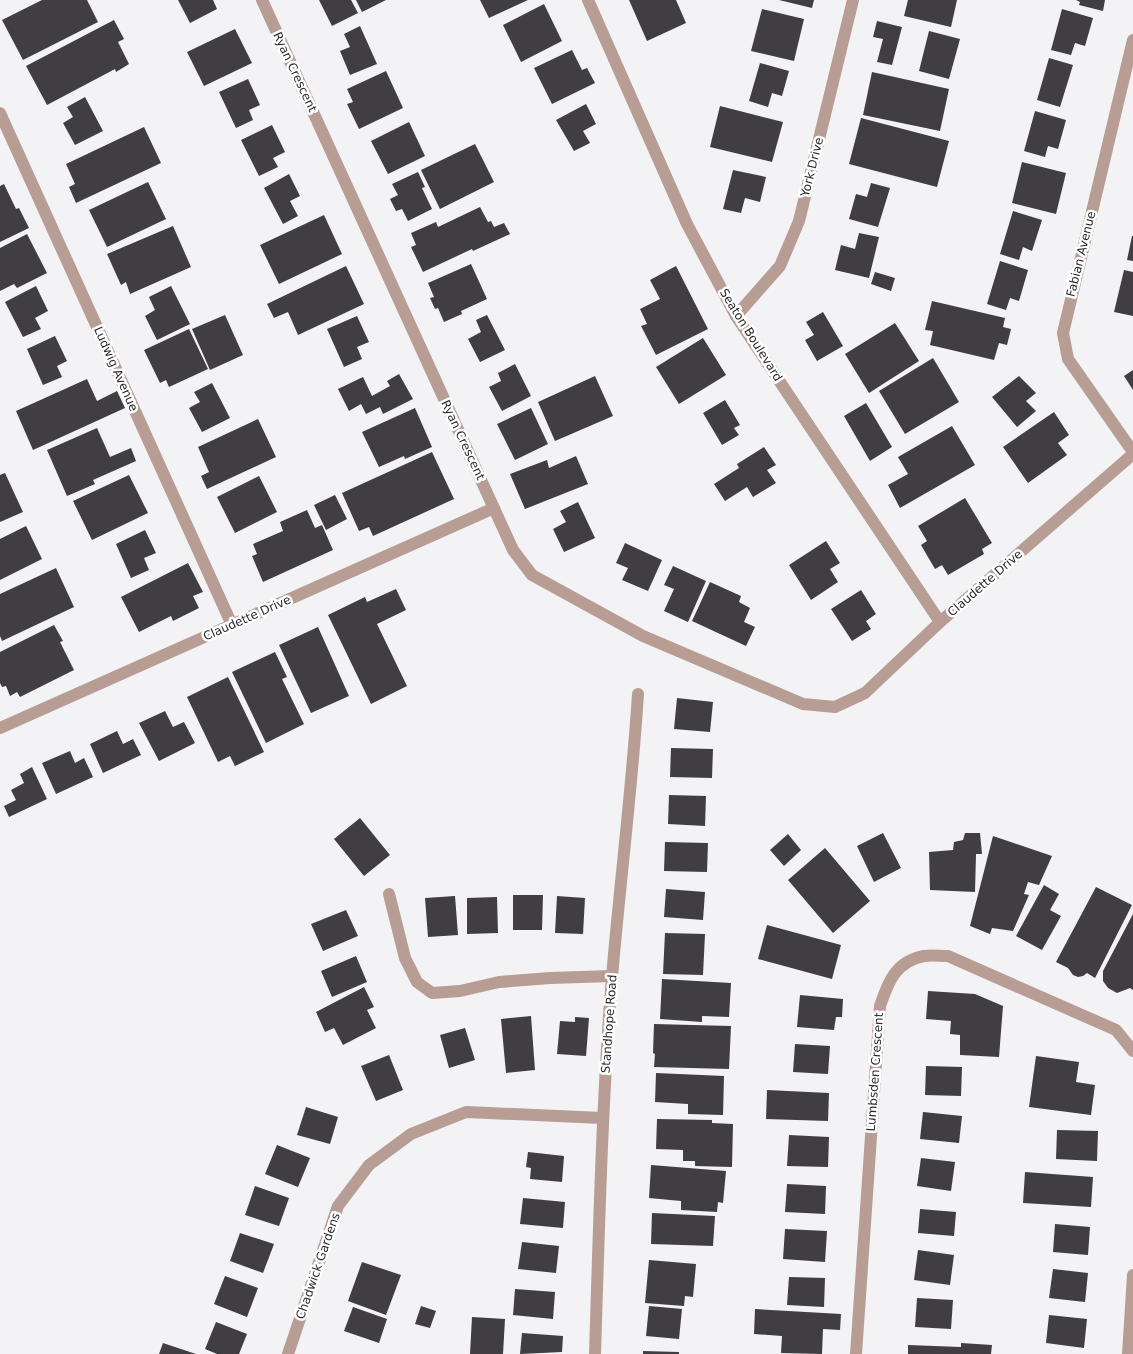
<svg xmlns="http://www.w3.org/2000/svg" width="1133" height="1354" font-family="'DejaVu Sans',sans-serif">
<style>
.building{fill:#403e40}
.lines{fill:none;stroke-linecap:round;stroke-linejoin:round}
.minor{stroke:#b89d95;stroke-width:12}
.labels{text-anchor:middle;stroke-width:5;stroke-linejoin:round;paint-order:stroke}
.street-label{font-size:12px;fill:#2a292b;stroke:#fff}
</style>
<rect width="100%" height="100%" fill="#f3f2f5"/>
<g class="building">
<polygon points="42,0 87,0 98,22 23,60 2,20"/>
<polygon points="178,0 213,0 217,9 190,23"/>
<polygon points="319,0 351,0 358,13 332,26"/>
<polygon points="356,0 386,0 362,12"/>
<polygon points="480,0 528,0 489,18"/>
<polygon points="629,0 676,0 686,23 647,41"/>
<polygon points="779,0 814,0 812,8"/>
<polygon points="908,0 957,0 951,27 904,16"/>
<polygon points="1076,0 1105,0 1103,11 1079,5 1080,2"/>
<polygon points="544,4 562,41 521,62 503,25"/>
<polygon points="762,9 804,19 794,61 751,51"/>
<polygon points="1062,9 1093,18 1085,46 1075,43 1071,55 1051,50"/>
<polygon points="114,20 124,39 118,42 129,64 116,72 115,69 47,105 26,66"/>
<polygon points="877,21 902,27 892,65 877,62 883,39 873,37"/>
<polygon points="360,26 377,64 350,75 340,51 350,47 344,34"/>
<polygon points="235,29 252,63 204,86 187,52"/>
<polygon points="929,31 960,39 949,79 919,71"/>
<polygon points="572,50 582,70 587,68 595,83 552,104 534,68"/>
<polygon points="1049,58 1073,65 1060,107 1037,100"/>
<polygon points="760,63 789,71 782,96 772,93 768,107 749,101"/>
<polygon points="386,71 403,108 359,129 347,104 353,102 347,89"/>
<polygon points="872,72 949,89 940,131 863,115"/>
<polygon points="248,79 260,105 249,110 253,120 236,128 219,92"/>
<polygon points="85,97 103,131 75,145 63,123 73,117 67,107"/>
<polygon points="586,104 596,124 583,131 590,143 574,151 556,120"/>
<polygon points="720,106 783,122 772,162 710,147"/>
<polygon points="1035,111 1066,120 1058,149 1048,146 1045,157 1024,151"/>
<polygon points="861,118 949,141 937,187 849,164"/>
<polygon points="409,122 425,156 388,174 371,141"/>
<polygon points="272,125 285,152 273,158 278,167 259,176 241,140"/>
<polygon points="144,127 161,163 76,203 69,187 75,184 66,164"/>
<polygon points="475,144 494,182 440,209 421,170"/>
<polygon points="1022,162 1066,173 1056,214 1012,203"/>
<polygon points="733,170 766,177 760,202 745,198 741,213 723,209"/>
<polygon points="418,172 425,187 422,188 432,209 408,221 402,209 396,211 390,199 398,195 392,184"/>
<polygon points="289,174 300,196 290,201 298,216 283,224 264,188"/>
<polygon points="148,182 166,219 107,247 89,210"/>
<polygon points="871,183 890,188 878,227 849,219 856,194 867,197"/>
<polygon points="4,184 16,209 19,208 29,228 0,242 0,186"/>
<polygon points="480,207 488,222 491,221 494,227 504,223 510,234 473,251 472,249 423,272 411,247 416,245 411,233 436,222 438,227"/>
<polygon points="1013,211 1042,220 1032,251 1023,247 1019,260 1000,254"/>
<polygon points="324,215 342,254 279,284 260,245"/>
<polygon points="173,226 191,267 130,294 126,282 121,285 107,254"/>
<polygon points="859,233 879,237 869,278 835,270 841,245 855,249"/>
<polygon points="27,234 47,273 17,288 14,284 0,291 0,248"/>
<polygon points="1132,236 1133,236 1133,261 1127,260"/>
<polygon points="1000,261 1028,270 1019,301 1010,298 1006,310 987,304"/>
<polygon points="471,264 487,299 461,311 462,314 444,322 438,308 435,309 430,298 434,297 428,283"/>
<polygon points="346,266 364,304 298,335 288,312 274,318 267,304"/>
<polygon points="676,266 708,329 656,355 641,326 647,324 640,309 660,299 650,280"/>
<polygon points="1124,270 1133,272 1133,316 1114,312"/>
<polygon points="875,272 895,278 891,291 871,284"/>
<polygon points="36,286 48,311 35,318 41,329 23,337 5,302"/>
<polygon points="171,286 190,324 157,340 145,316 155,310 149,297"/>
<polygon points="932,301 1005,318 1003,327 1011,329 1007,345 999,343 994,360 930,345 933,331 925,330"/>
<polygon points="823,312 843,346 817,361 805,340 814,335 806,322"/>
<polygon points="225,315 243,355 210,370 192,329"/>
<polygon points="487,315 505,350 480,362 468,339 481,332 476,320"/>
<polygon points="357,316 369,342 357,347 362,359 344,367 327,329"/>
<polygon points="895,323 919,361 869,393 845,354"/>
<polygon points="189,329 208,369 169,387 166,380 160,383 144,350"/>
<polygon points="55,336 67,361 57,366 62,377 43,385 27,349"/>
<polygon points="703,338 726,375 679,404 656,367"/>
<polygon points="933,358 959,402 905,434 879,391"/>
<polygon points="515,364 531,396 502,411 489,387 501,381 498,373"/>
<polygon points="1133,370 1133,390 1124,376"/>
<polygon points="399,374 413,399 383,414 380,407 366,414 361,404 349,411 338,389 363,377 372,396 390,386 387,381"/>
<polygon points="595,376 613,416 555,441 538,402"/>
<polygon points="1019,376 1036,393 1026,401 1036,411 1017,427 992,397"/>
<polygon points="87,379 97,401 117,391 125,408 33,450 16,411"/>
<polygon points="212,383 230,418 202,432 189,408 200,402 194,392"/>
<polygon points="725,400 740,425 734,428 739,435 722,445 703,413"/>
<polygon points="866,403 892,447 870,461 844,416"/>
<polygon points="415,408 432,447 405,459 404,456 379,467 362,432"/>
<polygon points="531,408 548,444 515,460 497,424"/>
<polygon points="1054,412 1069,435 1058,443 1067,455 1028,483 1003,447"/>
<polygon points="258,419 276,457 207,489 201,476 209,472 198,447"/>
<polygon points="952,426 975,465 900,508 888,485 908,474 898,457"/>
<polygon points="97,428 110,457 131,448 136,461 93,480 95,484 67,496 47,450"/>
<polygon points="764,447 776,465 767,470 776,483 753,497 747,487 725,501 714,484 739,468 737,464"/>
<polygon points="432,452 454,499 373,536 369,527 359,531 342,493"/>
<polygon points="576,456 588,484 525,509 510,474 547,460 549,468"/>
<polygon points="5,473 23,512 0,522 0,475"/>
<polygon points="129,475 148,513 92,540 73,501"/>
<polygon points="259,476 277,512 235,533 217,497"/>
<polygon points="335,495 347,519 326,530 314,505"/>
<polygon points="965,498 992,543 982,549 984,554 948,575 942,565 935,569 921,545 927,541 918,526"/>
<polygon points="578,502 595,538 564,552 553,529 566,522 560,511"/>
<polygon points="307,510 315,528 322,525 333,550 263,582 252,556 257,554 253,544 283,531 280,522"/>
<polygon points="26,526 42,559 0,580 0,539"/>
<polygon points="145,530 156,553 144,558 149,570 131,578 116,544"/>
<polygon points="826,541 840,563 830,569 838,582 811,600 789,565"/>
<polygon points="625,543 662,560 648,591 622,580 628,568 616,563"/>
<polygon points="188,563 203,592 193,596 199,608 173,621 171,616 139,632 121,597"/>
<polygon points="673,566 706,581 688,622 664,611 674,589 664,585"/>
<polygon points="56,568 74,607 2,641 0,636 0,594"/>
<polygon points="710,582 741,596 739,602 750,608 744,622 755,627 746,646 692,621"/>
<polygon points="396,589 406,610 377,624 407,686 371,704 328,615 365,597 367,602"/>
<polygon points="861,590 876,614 866,621 871,629 852,641 831,609"/>
<polygon points="54,625 63,641 60,642 74,670 20,697 17,692 10,696 6,686 2,687 0,683 0,652"/>
<polygon points="318,627 349,696 311,713 279,645"/>
<polygon points="275,652 287,677 282,679 304,724 266,743 232,672"/>
<polygon points="228,677 264,752 235,766 230,756 218,762 187,697"/>
<polygon points="677,698 713,702 710,732 674,729"/>
<polygon points="165,711 173,727 184,722 195,743 159,761 139,723"/>
<polygon points="117,731 123,744 133,739 141,755 103,773 90,744"/>
<polygon points="671,748 713,749 712,778 670,777"/>
<polygon points="70,751 75,763 84,758 93,777 56,794 42,763"/>
<polygon points="32,767 47,799 9,817 4,806 16,800 11,790 24,783 20,774"/>
<polygon points="669,795 706,796 705,826 668,824"/>
<polygon points="360,818 390,855 364,876 334,839"/>
<polygon points="883,833 901,868 874,882 857,846"/>
<polygon points="965,833 980,833 982,854 976,854 975,892 930,890 929,852 953,850 954,842 963,840"/>
<polygon points="788,834 801,850 784,866 770,850"/>
<polygon points="993,836 1052,856 1039,885 1028,882 1024,894 1029,895 1013,931 992,928 990,934 970,926"/>
<polygon points="665,842 708,843 707,872 664,871"/>
<polygon points="825,848 870,901 833,933 788,880"/>
<polygon points="1044,885 1059,894 1050,910 1061,916 1042,950 1016,936"/>
<polygon points="1096,887 1132,905 1095,978 1087,973 1083,976 1078,977 1073,975 1068,968 1056,962"/>
<polygon points="666,889 705,892 703,920 664,917"/>
<polygon points="513,895 543,895 542,930 513,930"/>
<polygon points="455,896 458,935 428,937 425,898"/>
<polygon points="557,896 585,898 583,934 555,933"/>
<polygon points="497,897 498,933 467,934 467,898"/>
<polygon points="346,910 358,936 323,951 311,924"/>
<polygon points="1133,914 1133,990 1130,988 1117,993 1108,988 1103,981 1103,971"/>
<polygon points="767,925 841,945 832,979 758,959"/>
<polygon points="665,933 705,934 703,975 663,974"/>
<polygon points="356,956 367,982 332,997 321,971"/>
<polygon points="662,979 731,983 729,1017 702,1016 702,1022 660,1019"/>
<polygon points="364,987 374,1007 367,1010 376,1028 343,1045 334,1028 325,1032 316,1012"/>
<polygon points="928,991 975,994 1003,1006 999,1057 960,1055 960,1035 950,1034 951,1021 926,1019"/>
<polygon points="800,995 843,999 842,1017 836,1017 834,1030 797,1027"/>
<polygon points="531,1016 535,1070 506,1073 501,1019"/>
<polygon points="575,1017 589,1018 586,1056 557,1054 560,1021 575,1022"/>
<polygon points="654,1024 731,1026 729,1069 654,1067 655,1054 653,1053"/>
<polygon points="465,1028 475,1060 449,1068 440,1035"/>
<polygon points="795,1044 830,1046 828,1074 793,1072"/>
<polygon points="389,1055 403,1090 376,1101 361,1066"/>
<polygon points="1036,1056 1079,1062 1076,1082 1095,1085 1091,1115 1029,1107"/>
<polygon points="926,1066 962,1067 961,1096 925,1095"/>
<polygon points="656,1073 724,1076 723,1115 688,1114 688,1104 655,1102"/>
<polygon points="767,1090 829,1093 828,1121 766,1119"/>
<polygon points="306,1107 338,1117 330,1144 297,1135"/>
<polygon points="923,1112 962,1116 959,1143 920,1139"/>
<polygon points="657,1119 712,1120 712,1123 733,1124 732,1167 695,1166 695,1161 683,1161 683,1150 656,1149"/>
<polygon points="1057,1130 1098,1131 1097,1161 1056,1159"/>
<polygon points="789,1135 829,1137 828,1167 787,1166"/>
<polygon points="277,1145 310,1158 298,1187 265,1174"/>
<polygon points="528,1152 564,1156 562,1182 530,1179 531,1168 526,1167"/>
<polygon points="921,1158 955,1162 951,1191 917,1186"/>
<polygon points="651,1165 726,1171 723,1203 718,1202 717,1212 681,1210 681,1201 649,1198"/>
<polygon points="1025,1172 1093,1177 1091,1207 1023,1203"/>
<polygon points="787,1184 826,1186 825,1214 785,1212"/>
<polygon points="255,1186 289,1198 279,1226 245,1215"/>
<polygon points="523,1198 565,1202 563,1228 520,1224"/>
<polygon points="920,1209 956,1212 954,1236 918,1233"/>
<polygon points="652,1213 715,1216 713,1246 651,1244"/>
<polygon points="1055,1224 1090,1227 1088,1255 1053,1252"/>
<polygon points="785,1229 827,1231 825,1262 783,1259"/>
<polygon points="240,1233 274,1244 263,1273 230,1261"/>
<polygon points="522,1242 559,1246 556,1273 518,1269"/>
<polygon points="918,1250 954,1255 950,1285 914,1280"/>
<polygon points="649,1260 696,1264 693,1297 685,1296 684,1306 645,1303"/>
<polygon points="362,1262 401,1275 386,1315 348,1301"/>
<polygon points="1053,1269 1088,1273 1085,1302 1049,1298"/>
<polygon points="225,1276 258,1288 247,1317 214,1304"/>
<polygon points="789,1277 825,1278 824,1307 787,1305"/>
<polygon points="515,1289 555,1292 553,1319 513,1315"/>
<polygon points="917,1298 953,1300 951,1329 915,1327"/>
<polygon points="421,1306 436,1311 430,1328 415,1324"/>
<polygon points="649,1306 682,1309 679,1339 646,1336"/>
<polygon points="353,1307 387,1319 379,1343 344,1331"/>
<polygon points="755,1309 841,1314 840,1330 823,1329 822,1354 781,1353 782,1336 754,1334"/>
<polygon points="1049,1315 1087,1319 1084,1348 1046,1343"/>
<polygon points="472,1317 505,1319 503,1354 470,1354"/>
<polygon points="216,1322 247,1334 239,1354 217,1354 205,1349"/>
<polygon points="522,1333 563,1336 562,1352 520,1354"/>
<polygon points="163,1343 196,1354 159,1354"/>
<polygon points="961,1343 992,1345 991,1354 908,1354 908,1345 961,1347"/>
<polygon points="643,1351 679,1352 679,1354 643,1354"/>
</g>
<g class="lines">
<g class="minor">
<polyline points="262,0 513,550 532,575 643,636 803,704 835,707 865,693 940,622 1133,454"/>
<polyline points="588,0 687,224 736,316 940,622"/>
<polyline points="1133,40 1063,333 1068,359 1133,452"/>
<polyline points="0,113 232,625"/>
<polyline points="736,316 780,266 799,221 853,0"/>
<polyline points="0,728 494,508"/>
<polyline points="389,894 405,958 417,982 432,993 460,991 499,982 550,978 612,976"/>
<polyline points="288,1354 338,1206 369,1165 411,1134 466,1112 602,1118"/>
<path d="M 595,1354 C 599,1228 602,1102 612,977 C 620,882 632,789 638,694"/>
<path d="M 856,1354 L 880,1006 C 888,982 896,961 924,956 C 931,955 940,956 948,956 L 1116,1030 L 1133,1051"/>
<polyline points="1128,1354 1133,1275"/>
</g>
</g>
<g class="labels">
<g class="street-label">
<text transform="translate(295 72) rotate(65)" y="4">Ryan Crescent</text>
<text transform="translate(812 167) rotate(-76)" y="4">York Drive</text>
<text transform="translate(1081 254) rotate(-76)" y="4">Fabian Avenue</text>
<text transform="translate(751 335) rotate(58)" y="4">Seaton Boulevard</text>
<text transform="translate(116 369) rotate(66)" y="4">Ludwig Avenue</text>
<text transform="translate(463 440) rotate(65)" y="4">Ryan Crescent</text>
<text transform="translate(985 583) rotate(-41)" y="4">Claudette Drive</text>
<text transform="translate(247 618) rotate(-24)" y="4">Claudette Drive</text>
<text transform="translate(609 1024) rotate(-86)" y="4">Standhope Road</text>
<text transform="translate(875 1072) rotate(-86)" y="4">Lumbsden Crescent</text>
<text transform="translate(318 1266) rotate(-71)" y="4">Chadwick Gardens</text>
</g>
</g>
</svg>
